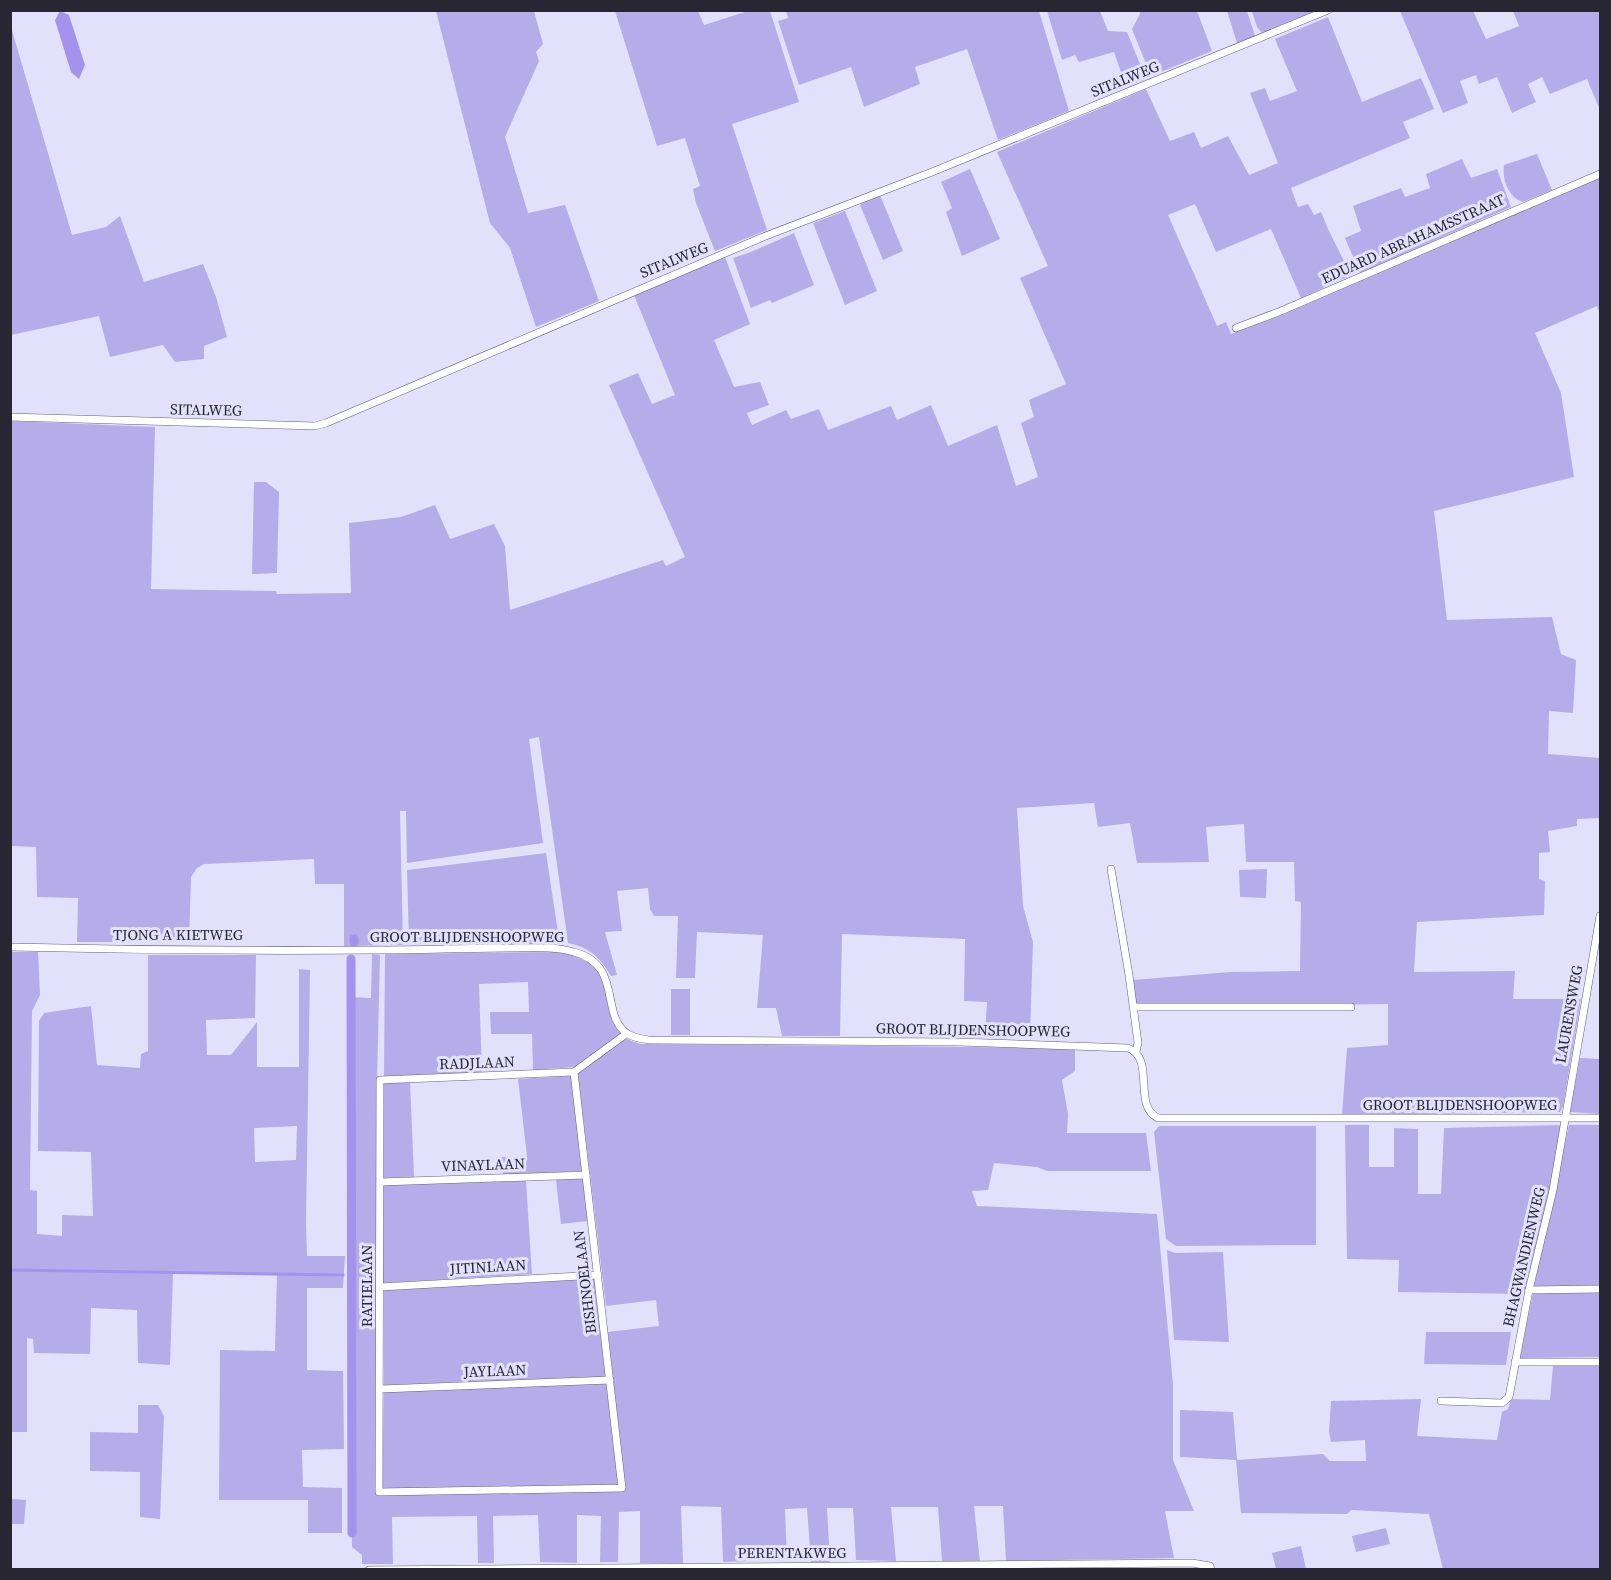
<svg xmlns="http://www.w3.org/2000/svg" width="1611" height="1580" font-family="'Source Serif 4',serif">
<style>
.green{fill:#b6acea;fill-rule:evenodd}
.water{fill:#a493ed}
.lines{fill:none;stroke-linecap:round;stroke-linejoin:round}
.stream{stroke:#a493ed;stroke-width:3}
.canal{stroke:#a493ed;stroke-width:9}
.street-casing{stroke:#635f7c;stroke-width:8}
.street{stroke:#fff;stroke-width:7}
.labels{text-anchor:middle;stroke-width:6;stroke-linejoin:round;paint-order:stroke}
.street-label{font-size:15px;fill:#272632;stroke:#e3e0fb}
</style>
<rect width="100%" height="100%" fill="#e3e0fb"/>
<g class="green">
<polygon points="436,11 534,11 543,44 536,52 539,61 505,137 528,213 565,205 599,301 536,327 510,248 490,223"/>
<polygon points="615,11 698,11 704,25 748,11 770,11 799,102 732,124 767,230 715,251 696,203 693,189 700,186 685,138 657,146"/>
<polygon points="786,11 1039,11 1069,111 998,140 967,49 915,67 920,84 864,107 851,67 799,85 778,21 788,18"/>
<polygon points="1047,11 1100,11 1108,31 1127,32 1146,79 1126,87 1114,52 1079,62 1075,55 1062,60"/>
<polygon points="1139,11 1197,11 1212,51 1151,76 1132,29 1140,14"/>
<polygon points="1227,11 1247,11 1255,36 1237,43"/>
<polygon points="1400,11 1473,11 1486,39 1519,26 1513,11 1600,11 1600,110 1587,79 1550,94 1542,77 1528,84 1536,102 1512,113 1497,77 1479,84 1476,75 1460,81 1468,103 1443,113"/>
<polygon points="1252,12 1252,11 1316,11 1262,33 1257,27"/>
<path d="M 1328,17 L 1362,102 L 1421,78 L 1434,109 L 1403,122 L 1410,138 L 1291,188 L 1298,207 L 1308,204 L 1314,215 L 1321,212 L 1328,229 L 1351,275 L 1301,298 L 1271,229 L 1216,252 L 1195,204 L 1168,215 L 1217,326 L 1226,322 L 1231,334 L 1285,314 L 1600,178 L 1600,311 L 1599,312 L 1597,306 L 1535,333 L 1561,393 L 1574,477 L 1434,511 L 1447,620 L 1552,617 L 1561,654 L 1576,660 L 1573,713 L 1549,711 L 1548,754 L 1600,758 L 1600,818 L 1577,819 L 1577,826 L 1548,831 L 1550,852 L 1539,853 L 1539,879 L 1545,881 L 1544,915 L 1417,922 L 1414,972 L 1515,971 L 1513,999 L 1581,999 L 1563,1106 L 1560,1112 L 1342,1115 L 1347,1048 L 1388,1045 L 1388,1004 L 1136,1007 L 1133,980 L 1230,972 L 1300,971 L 1301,902 L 1295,901 L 1294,862 L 1246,862 L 1244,824 L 1206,827 L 1209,862 L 1137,863 L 1130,823 L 1098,827 L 1094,803 L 1017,808 L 1023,906 L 1033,942 L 1030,1035 L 985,1033 L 987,1002 L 964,1001 L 965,939 L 842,934 L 840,1036 L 782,1036 L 776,1008 L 757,1008 L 763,935 L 697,932 L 695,978 L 676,978 L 678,916 L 654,916 L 650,909 L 648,888 L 617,891 L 622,931 L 605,932 L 617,975 L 611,976 C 599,957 591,948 568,943 L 539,737 L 529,739 L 543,843 L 407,863 L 406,811 L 400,811 L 403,945 L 344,946 L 344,884 L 315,884 L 314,859 L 204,864 L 197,868 L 191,877 L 189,942 L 77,942 L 78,898 L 37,897 L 36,847 L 11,846 L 11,421 L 155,427 L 151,589 L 276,591 L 277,594 L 351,593 L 349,523 L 401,517 L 435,505 L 450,539 L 494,524 L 505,546 L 510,610 L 663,560 L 666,566 L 685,557 L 609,385 L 638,373 L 652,404 L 675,395 L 634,295 L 725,257 L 750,324 L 714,340 L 734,387 L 760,382 L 769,405 L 747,413 L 752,425 L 786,410 L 791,419 L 819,409 L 828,430 L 891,406 L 897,420 L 931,405 L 948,446 L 997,425 L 1016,486 L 1038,477 L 1021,423 L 1034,417 L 1029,400 L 1066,384 L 1020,278 L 1048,266 L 997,152 L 1146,89 L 1170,141 L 1194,132 L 1201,148 L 1228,136 L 1249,175 L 1278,163 L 1250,93 L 1265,88 L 1270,101 L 1297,91 L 1275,39 Z"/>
<polygon points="11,27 72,235 106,227 120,216 144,282 203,264 216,297 227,337 204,346 204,359 175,362 163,345 110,357 99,316 11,335"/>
<path d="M 1537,154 L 1552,190 L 1523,202 C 1508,197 1502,180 1504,165 Z"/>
<polygon points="1462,159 1471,178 1497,169 1511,207 1360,273 1345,238 1361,231 1353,206 1401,188 1405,197 1430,188 1426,174"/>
<polygon points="970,169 1000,239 962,256 946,212 952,208 941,182"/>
<polygon points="880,195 903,251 883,260 860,205 865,200"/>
<polygon points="845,211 877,291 845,305 813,223"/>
<polygon points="794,233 814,285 772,303 770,300 751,308 733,258 751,252"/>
<polygon points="254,482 266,482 279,492 277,573 252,574"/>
<polygon points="546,853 559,939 555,944 409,944 407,870"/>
<polygon points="1267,869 1266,898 1240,897 1239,870"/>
<path d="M 11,952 L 38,952 L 40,995 L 32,1011 L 30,1190 L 37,1191 L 37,1234 L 62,1236 L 62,1215 L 93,1216 L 91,1152 L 38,1151 L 39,1021 L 44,1013 L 91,1006 L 97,1065 L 140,1068 L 141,1054 L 148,1051 L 148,955 L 256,955 L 255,1018 L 206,1020 L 207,1055 L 231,1055 L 257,1022 L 257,1067 L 299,1067 L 299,969 L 310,970 L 306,1222 L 307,1256 L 345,1256 L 343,1288 L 307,1288 L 307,1370 L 343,1371 L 344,1449 L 302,1450 L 303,1487 L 342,1488 L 342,1533 L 308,1533 L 308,1500 L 219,1500 L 220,1350 L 275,1351 L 277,1274 L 173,1273 L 170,1365 L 138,1363 L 137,1310 L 91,1308 L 90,1354 L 34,1353 L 33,1339 L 27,1338 L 27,1432 L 11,1432 ZM 297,1126 L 296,1160 L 255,1162 L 254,1128 Z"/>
<path d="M 559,952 C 603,960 601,974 611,1011 C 614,1020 615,1026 622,1033 L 574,1067 L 533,1070 L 532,1034 L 491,1034 L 490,1012 L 529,1012 L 528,982 L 479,984 L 482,1073 L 384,1076 L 385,954 Z"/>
<polygon points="372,954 380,955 377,1080 378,1495 625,1491 608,1332 659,1326 656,1300 606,1306 578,1074 620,1041 627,1039 640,1044 1075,1048 1075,1071 1062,1080 1068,1114 1067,1133 1146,1133 1151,1171 1047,1171 1037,1167 994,1163 988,1190 972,1191 977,1206 1157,1214 1173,1384 1173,1460 1194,1511 1165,1511 1174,1558 1006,1561 1003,1506 974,1506 980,1562 942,1561 938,1507 891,1507 896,1561 856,1560 853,1508 827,1508 830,1563 811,1562 807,1508 785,1509 787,1560 723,1562 721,1507 681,1506 683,1563 640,1563 640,1511 619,1512 618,1562 600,1562 601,1516 577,1515 577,1563 540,1562 538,1515 493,1516 494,1563 478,1563 477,1516 392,1517 393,1564 362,1564 362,1555 352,1547 351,997 371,998"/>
<rect x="671" y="989" width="19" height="46"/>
<polygon points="1580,1058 1600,1059 1600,1114 1570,1112"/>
<polygon points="571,1076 583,1171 503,1175 501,1157 527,1156 518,1079"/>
<polygon points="383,1082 410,1082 414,1177 384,1178"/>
<polygon points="1345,1125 1369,1125 1369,1167 1394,1167 1394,1128 1418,1129 1418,1194 1441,1194 1444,1128 1563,1125 1550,1190 1525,1294 1398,1292 1399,1260 1347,1259"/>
<polygon points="1569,1125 1600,1125 1600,1285 1534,1287"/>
<polygon points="1159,1126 1316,1126 1316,1245 1176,1246 1166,1239 1154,1132"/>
<polygon points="583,1178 588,1221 561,1224 556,1180"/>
<polygon points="526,1181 532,1274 383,1283 384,1185"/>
<polygon points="1167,1250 1175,1253 1223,1252 1229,1342 1174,1340"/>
<polygon points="595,1279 607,1377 384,1385 384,1290"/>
<polygon points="1533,1293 1600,1293 1600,1357 1520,1358"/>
<polygon points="1426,1332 1511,1332 1506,1365 1424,1364"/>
<polygon points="1553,1366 1600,1366 1600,1569 1443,1569 1429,1514 1351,1510 1347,1514 1241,1513 1236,1460 1180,1457 1180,1410 1233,1412 1237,1460 1323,1454 1330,1461 1366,1461 1365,1440 1331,1442 1329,1432 1331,1401 1421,1399 1417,1436 1497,1440 1502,1412 1508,1409 1511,1399 1550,1400"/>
<polygon points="608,1383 619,1485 382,1490 384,1392"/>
<polygon points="138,1405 158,1405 164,1416 160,1519 140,1517 140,1472 90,1471 90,1432 138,1433"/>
<polygon points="11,1499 26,1500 24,1524 11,1524"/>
<polygon points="1386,1528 1390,1544 1356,1552 1352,1536"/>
<polygon points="1301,1546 1306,1569 1276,1569 1272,1553"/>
</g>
<polygon class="water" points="60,11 69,15 85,65 79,79 71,72 55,20"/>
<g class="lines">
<polyline class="stream" points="10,1270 343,1275"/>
<g class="canal">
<polyline points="354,942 354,939"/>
<polyline points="351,959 352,1533"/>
</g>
<defs>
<g id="street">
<polyline points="1236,328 1281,311 1600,174"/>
<polyline points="10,417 315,426 326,423 763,237 932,172 1328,10"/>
<polyline points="1111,869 1129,975 1138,1043 1136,1051"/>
<path d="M 10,947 C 133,950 256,951 379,950 C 423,950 467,948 511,948 C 531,948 554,946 574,952 C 624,965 599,1016 628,1034 C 634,1038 642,1039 649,1040 L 959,1042 L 1128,1048 C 1156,1058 1132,1106 1158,1118 L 1600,1118"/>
<polyline points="1134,1007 1351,1007"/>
<polygon points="574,1072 622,1488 379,1492 380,1080"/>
<polyline points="574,1072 626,1034"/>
<polyline points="381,1182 586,1175"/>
<polyline points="380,1287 598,1275"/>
<polyline points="1529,1290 1600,1289"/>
<polyline points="1515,1362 1600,1362"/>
<polyline points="381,1389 610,1380"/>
<polyline points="1441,1401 1502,1403 1509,1397 1529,1290 1553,1190 1600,916"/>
<polyline points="369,1570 1192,1563 1210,1566 1211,1570"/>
</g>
</defs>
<use href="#street" class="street-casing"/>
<use href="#street" class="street"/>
</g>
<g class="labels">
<g class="street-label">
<text transform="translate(1125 79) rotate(-22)" y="5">SITALWEG</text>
<text transform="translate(1413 239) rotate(-24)" y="5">EDUARD ABRAHAMSSTRAAT</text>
<text transform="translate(674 260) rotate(-22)" y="5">SITALWEG</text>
<text transform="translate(206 410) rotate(1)" y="5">SITALWEG</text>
<text x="178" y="940">TJONG A KIETWEG</text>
<text x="467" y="942">GROOT BLIJDENSHOOPWEG</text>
<text transform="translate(1569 1014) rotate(-80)" y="5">LAURENSWEG</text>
<text transform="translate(973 1030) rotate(1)" y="5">GROOT BLIJDENSHOOPWEG</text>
<text transform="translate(477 1063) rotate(-2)" y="5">RADJLAAN</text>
<text x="1460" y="1110">GROOT BLIJDENSHOOPWEG</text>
<text transform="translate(483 1165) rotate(-2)" y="5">VINAYLAAN</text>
<text transform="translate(1524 1257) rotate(-77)" y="5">BHAGWANDIENWEG</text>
<text transform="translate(488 1267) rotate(-3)" y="5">JITINLAAN</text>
<text transform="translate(585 1282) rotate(-97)" y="5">BISHNOELAAN</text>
<text transform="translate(367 1286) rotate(-90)" y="5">RATIELAAN</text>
<text transform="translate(495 1371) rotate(-2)" y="5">JAYLAAN</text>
<text x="792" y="1558">PERENTAKWEG</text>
</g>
</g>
<rect width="1611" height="1580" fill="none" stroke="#272632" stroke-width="24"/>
</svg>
